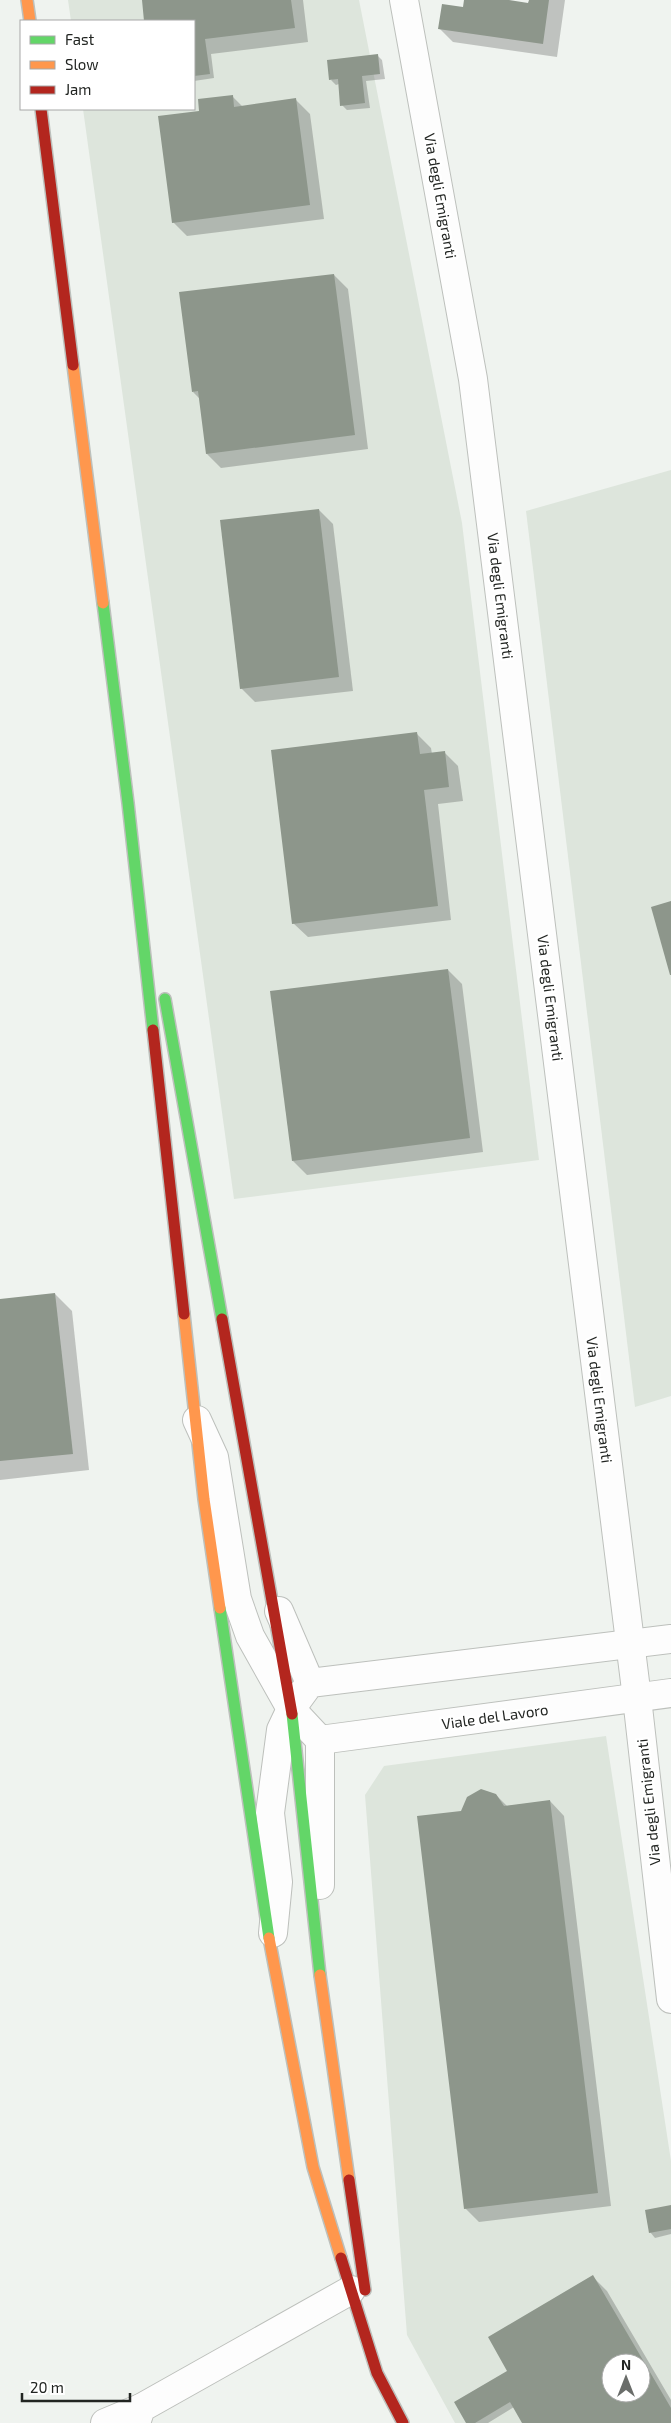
<svg xmlns="http://www.w3.org/2000/svg" width="671" height="2423" font-family="'Exo 2',sans-serif">
<style>
.built{fill:#dde5dc;fill-rule:evenodd}
.shadow{fill:#0003;fill-rule:evenodd}
.building{fill:#8d968b;fill-rule:evenodd}
.lines{fill:none;stroke-linecap:round;stroke-linejoin:round}
.street-casing{stroke:#bdc0bc;stroke-width:30}
.fast-casing{stroke:#bdc0bc;stroke-width:14}
.slow-casing{stroke:#bdc0bc;stroke-width:14}
.jam-casing{stroke:#bdc0bc;stroke-width:14}
.street{stroke:#fdfdfd;stroke-width:28}
.fast{stroke:#63d668;stroke-width:11}
.slow{stroke:#ff974d;stroke-width:11}
.jam{stroke:#b3261e;stroke-width:11}
.labels{text-anchor:middle;stroke-width:5;stroke-linejoin:round;paint-order:stroke}
.street-label{font-size:15px;fill:#222522;stroke:#fff}
</style>
<rect width="100%" height="100%" fill="#eff3ef"/>
<g class="built">
<polygon points="68,0 359,0 462,523 539,1160 234,1199 83,109 194,109 194,21 71,21"/>
<polygon points="671,470 671,1396 635,1407 526,511"/>
<path d="M 606,1736 L 671,2161 L 671,2423 L 455,2423 L 407,2335 L 365,1795 L 384,1766 ZM 611,2363 L 641,2363 L 641,2393 L 611,2393 Z"/>
</g>
<g class="shadow">
<polygon points="143,0 303,0 308,42 211,54 214,78 194,81 194,21 146,21"/>
<polygon points="465,0 500,0 529,4 530,0 565,0 557,57 453,42 439,28 464,8"/>
<polygon points="377,55 382,60 385,79 366,81 370,108 347,110 342,105 339,84 336,85 331,80"/>
<polygon points="232,96 243,107 296,100 310,114 324,219 187,236 173,222 201,112"/>
<polygon points="334,275 348,289 368,449 221,468 207,454 200,399 193,392"/>
<polygon points="319,510 333,524 353,691 255,702 241,688"/>
<polygon points="417,734 431,748 432,754 444,752 458,766 463,801 438,804 451,920 308,937 293,923"/>
<polygon points="448,970 462,984 483,1152 307,1175 293,1161"/>
<polygon points="55,1294 72,1311 89,1470 0,1480 0,1300"/>
<polygon points="496,1795 507,1806 550,1801 564,1816 611,2206 479,2222 465,2208 462,1812"/>
<polygon points="671,2207 671,2234 655,2238 650,2232"/>
<path d="M 593,2277 L 607,2291 L 671,2400 L 671,2423 L 524,2423 L 514,2407 L 488,2423 L 468,2423 L 507,2372 ZM 611,2363 L 641,2363 L 641,2393 L 611,2393 Z"/>
</g>
<g class="building">
<polygon points="142,0 291,0 295,28 205,39 210,74 194,76 194,21 144,21"/>
<polygon points="464,0 509,0 528,3 529,0 549,0 543,44 438,29 442,4 463,7"/>
<polygon points="378,54 380,74 362,76 365,103 340,106 338,79 329,80 327,60"/>
<polygon points="233,95 234,107 296,98 310,205 172,223 158,116 199,111 198,99"/>
<polygon points="334,274 355,435 206,454 198,391 192,392 179,292"/>
<polygon points="319,509 339,677 240,689 220,520"/>
<polygon points="417,732 420,754 445,751 449,787 424,790 438,906 292,924 271,750"/>
<polygon points="671,901 671,975 670,975 651,907"/>
<polygon points="448,969 470,1138 292,1161 270,991"/>
<polygon points="55,1293 73,1454 0,1461 0,1299"/>
<polygon points="481,1789 496,1794 504,1806 550,1800 598,2193 464,2209 417,1816 461,1811 467,1797"/>
<polygon points="671,2205 671,2229 649,2233 645,2210"/>
<path d="M 593,2275 L 671,2408 L 671,2423 L 522,2423 L 510,2402 L 475,2423 L 466,2423 L 454,2402 L 507,2371 L 488,2337 ZM 611,2363 L 641,2363 L 641,2393 L 611,2393 Z"/>
</g>
<g class="lines">
<defs>
<g id="street">
<polyline points="404,0 473,379 637,1698 671,1999"/>
<polyline points="197,1420 214,1457 237,1599 250,1636 291,1709 320,1740 320,1885"/>
<polyline points="279,1611 310,1683"/>
<polyline points="320,1740 671,1693"/>
<polyline points="273,1933 278,1882 270,1813 281,1730 291,1709 310,1683 671,1639"/>
<polyline points="105,2423 141,2408"/>
<polyline points="136,2423 141,2408 351,2290"/>
</g>
<g id="fast">
<polyline points="103,603 128,803 153,1030"/>
<polyline points="165,999 222,1319"/>
<polyline points="220,1608 269,1938"/>
<polyline points="292,1714 320,1975"/>
</g>
<g id="slow">
<polyline points="27,0 30,21"/>
<polyline points="73,365 103,603"/>
<polyline points="184,1314 204,1499 220,1608"/>
<polyline points="269,1938 313,2167 341,2258"/>
<polyline points="320,1975 349,2180"/>
</g>
<g id="jam">
<polyline points="41,109 73,365"/>
<polyline points="153,1030 184,1314"/>
<polyline points="222,1319 292,1714"/>
<polyline points="349,2180 365,2290"/>
<polyline points="341,2258 377,2373 403,2423"/>
</g>
</defs>
<use href="#street" class="street-casing"/>
<use href="#fast" class="fast-casing"/>
<use href="#slow" class="slow-casing"/>
<use href="#jam" class="jam-casing"/>
<use href="#street" class="street"/>
<use href="#fast" class="fast"/>
<use href="#slow" class="slow"/>
<use href="#jam" class="jam"/>
</g>
<g class="labels">
<g class="street-label">
<text transform="translate(440 196) rotate(80)" y="5">Via degli Emigranti</text>
<text transform="translate(500 596) rotate(83)" y="5">Via degli Emigranti</text>
<text transform="translate(550 998) rotate(83)" y="5">Via degli Emigranti</text>
<text transform="translate(599 1400) rotate(83)" y="5">Via degli Emigranti</text>
<text transform="translate(495 1717) rotate(-8)" y="5">Viale del Lavoro</text>
<text transform="translate(649 1802) rotate(-96)" y="5">Via degli Emigranti</text>
</g>
</g>
<rect x="20" y="20" width="175" height="90" fill="#ffffff" stroke="#a7a8a7"/>
<rect x="30" y="36" width="25" height="8" fill="#63d668" stroke="#a7a8a7"/>
<text x="65" y="45" font-size="15" fill="#222522">Fast</text>
<rect x="30" y="61" width="25" height="8" fill="#ff974d" stroke="#a7a8a7"/>
<text x="65" y="70" font-size="15" fill="#222522">Slow</text>
<rect x="30" y="86" width="25" height="8" fill="#b3261e" stroke="#a7a8a7"/>
<text x="65" y="95" font-size="15" fill="#222522">Jam</text>
<g transform="translate(626 2378)"><circle r="24" fill="#ffffff" stroke="#a7a8a7"/>
<path d="M0-4L9 19L0 12L-9 19Z" fill="#6a6d6a"/>
<text y="-8" font-size="14" font-weight="bold" text-anchor="middle" fill="#222522">N</text>
</g>
<path d="M22 2393v8h108v-8" fill="none" stroke="#222522" stroke-width="2.5"/>
<text x="30" y="2393" font-size="15" fill="#222522" stroke="#ffffff" stroke-width="4" paint-order="stroke">20 m</text>
</svg>
